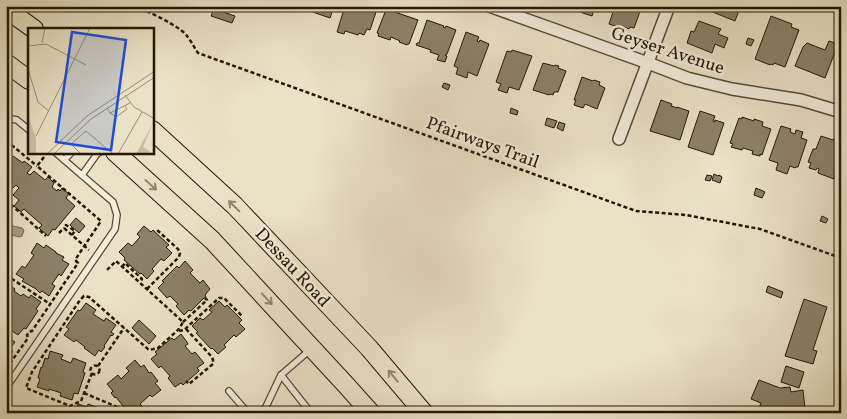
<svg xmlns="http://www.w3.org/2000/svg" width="847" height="419" font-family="Vollkorn,serif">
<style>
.water{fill:#a79d84;stroke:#736750}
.building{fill:#8b8169;stroke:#251703}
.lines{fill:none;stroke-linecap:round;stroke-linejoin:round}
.service-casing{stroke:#564a34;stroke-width:8}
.minor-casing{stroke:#564a34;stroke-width:14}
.primary-casing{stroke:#251703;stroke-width:20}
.path{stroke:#251703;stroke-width:2.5;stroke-dasharray:4 2.5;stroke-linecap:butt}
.service{stroke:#f1ecdb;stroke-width:5.5}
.minor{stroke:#f1ecdb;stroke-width:11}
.primary{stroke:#eae2c7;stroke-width:18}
.oneway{stroke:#91876f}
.labels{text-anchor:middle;stroke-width:5;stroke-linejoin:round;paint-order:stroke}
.street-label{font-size:18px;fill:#251703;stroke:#f1ecdb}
.inset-road{fill:none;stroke:#9b9179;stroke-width:1}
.view{fill:#1d4ed8;fill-opacity:0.15;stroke:#1d4ed8;stroke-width:2.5}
.inset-edge{fill:none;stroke:#251703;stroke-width:2.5}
</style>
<rect width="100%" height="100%" fill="#eae2c7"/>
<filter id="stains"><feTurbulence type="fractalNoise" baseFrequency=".004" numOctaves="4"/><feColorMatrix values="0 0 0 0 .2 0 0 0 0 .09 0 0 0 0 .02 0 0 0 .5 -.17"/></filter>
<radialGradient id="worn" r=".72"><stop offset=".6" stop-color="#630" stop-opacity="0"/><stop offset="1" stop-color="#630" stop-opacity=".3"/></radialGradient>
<polygon class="water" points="6,222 13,226 22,228 24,230 22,236 19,237 12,235 6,235"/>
<g class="building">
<polygon points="273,6 290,6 288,12"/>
<polygon points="301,6 334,6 330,18 301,8"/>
<polygon points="345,6 378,6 370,30 367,29 364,35 359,33 358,35 345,31 344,34 337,32"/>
<polygon points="569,6 595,6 592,16 580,12 581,9 578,8 578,10"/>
<polygon points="615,6 642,6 634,28 630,27 629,29 622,26 621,28 609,24"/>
<polygon points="751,6 749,11 740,8 735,21 700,7"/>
<polygon points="387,7 393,9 392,11 418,20 409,44 407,44 407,45 399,42 400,41 391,37 390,40 378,36 379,34 377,33"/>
<polygon points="214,9 235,16 232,23 211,16"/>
<polygon points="771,16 792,24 791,27 799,30 785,67 774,63 773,65 771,64 770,65 755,59"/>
<polygon points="427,20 444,26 443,27 445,28 446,26 456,30 447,54 445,55 447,56 445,62 437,60 439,55 430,52 431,50 416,45 417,43 419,43"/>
<polygon points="699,21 721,29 718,34 728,38 724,48 715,44 712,53 687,43 691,31 694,32"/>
<polygon points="466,32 479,37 477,41 479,42 480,40 489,44 477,76 468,72 467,78 456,74 458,68 454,66"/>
<polygon points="748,38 754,40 751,46 746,44"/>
<polygon points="829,41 838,44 825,78 795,66 803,47 807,43 825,50"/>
<polygon points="512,50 532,56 519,90 509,87 507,93 498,90 501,84 496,82 507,51 511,52"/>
<polygon points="543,63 554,66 555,65 559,66 558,68 566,71 558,92 554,92 553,95 550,94 549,95 533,90"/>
<polygon points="582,77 593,81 594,80 600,82 599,85 605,88 597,109 585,104 583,108 574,105 576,100 574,100"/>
<polygon points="444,83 450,85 448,90 442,87"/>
<polygon points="661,100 672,104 671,106 677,108 677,107 689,111 680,140 650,131"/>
<polygon points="511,108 518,111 517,115 510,113"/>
<polygon points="700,111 715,116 713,121 715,122 715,120 724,123 713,155 688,147"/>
<polygon points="742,117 754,121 754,119 763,122 762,126 771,129 762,155 760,154 760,156 752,154 753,151 743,148 742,150 731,147 733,144 730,143 739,118 742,119"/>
<polygon points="547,118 557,121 554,128 545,125"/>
<polygon points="559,122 565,124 563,131 557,128"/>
<polygon points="781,126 791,129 790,132 795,134 796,130 803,132 801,138 807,140 798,167 796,167 795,168 790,166 787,174 776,170 778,163 769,160"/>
<polygon points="821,136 833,140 833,139 841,141 841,173 840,174 836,172 834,179 818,173 819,169 817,168 816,170 809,168 811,163 808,162 813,149 816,149"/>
<polygon points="13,156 23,163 24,161 32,167 27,173 30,175 34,171 45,180 48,177 54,183 52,187 57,191 58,189 60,191 62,188 69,194 66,198 75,206 55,230 53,229 48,236 39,228 42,225 25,210 24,209 21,212 14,206 19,200 13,195 19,188 16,185 13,188 6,182 6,171 9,168 6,166 6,164"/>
<polygon points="714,174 718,176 719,175 722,177 720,183 712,180"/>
<polygon points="707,175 712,176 710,181 705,180"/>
<polygon points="756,188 765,192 762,198 754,195"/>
<polygon points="822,216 828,219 826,223 820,221"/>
<polygon points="76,218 85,226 79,233 70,225"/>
<polygon points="144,226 151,232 153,230 169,245 166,247 172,253 164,261 161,259 152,269 154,271 147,279 141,273 140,274 124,260 125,258 119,252 128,243 132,246 140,237 137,234"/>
<polygon points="37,243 44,248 46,245 56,252 56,253 64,257 62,260 69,264 61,276 59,274 52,284 55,286 49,296 42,291 40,293 36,289 22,281 24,279 16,274 22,266 25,268 34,255 31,253"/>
<polygon points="185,261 193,270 190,273 200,283 203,280 210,289 205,295 206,297 205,298 204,298 191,311 189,310 184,315 176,306 178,304 170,296 167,298 158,288 164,282 162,281 177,266 179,268"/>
<polygon points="6,278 9,280 7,283 15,289 14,291 21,296 23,294 29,298 31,295 41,302 36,309 38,311 26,329 24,328 18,335 9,329 11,326 6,323"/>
<polygon points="768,286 783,292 781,298 766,292"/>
<polygon points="804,299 827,307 813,350 817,351 813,364 785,356"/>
<polygon points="219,301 225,307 227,305 242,320 239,323 245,329 236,337 234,335 224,345 226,347 218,354 212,348 211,349 196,333 198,332 192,326 200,318 203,320 212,312 209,310"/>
<polygon points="86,303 96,310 93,314 104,321 106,318 116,325 111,332 114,334 112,336 111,335 104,346 105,347 101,352 99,350 95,356 84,348 85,347 76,340 74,342 64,335 69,329 66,327 78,310 80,311"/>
<polygon points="139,320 156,336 149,344 132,328"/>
<polygon points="181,334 187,342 188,344 185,346 192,354 195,352 204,363 197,368 199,370 199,371 183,385 181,383 175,387 168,378 170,376 161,366 159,368 151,359 157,354 155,352 172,338 174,340"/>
<polygon points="6,336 15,342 10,349 13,351 6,359"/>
<polygon points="50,351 63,355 61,359 71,363 73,358 86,363 83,372 85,373 78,394 74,393 72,400 60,396 61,393 49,389 49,391 37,387 40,379 38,378 41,367 42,368 45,358 48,359"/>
<polygon points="135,360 141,367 144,365 149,373 151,372 158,381 155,383 161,390 152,397 150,395 140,404 142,406 134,413 132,413 128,408 126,410 116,397 115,398 111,393 113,391 107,384 118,375 121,379 129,371 126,368"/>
<polygon points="786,366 804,372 799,388 781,382"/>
<polygon points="759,380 780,388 790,387 791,392 803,390 805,408 792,410 791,408 781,409 780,413 757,413 761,403 751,399"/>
<polygon points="78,404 87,407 88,404 99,408 98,409 101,410 102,409 108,411 108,413 75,413"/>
</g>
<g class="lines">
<defs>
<g id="service">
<polyline points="6,118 17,120 29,130"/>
<polyline points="64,160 72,152"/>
<polyline points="82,175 97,154 100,152"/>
<polyline points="311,349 281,375 311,413"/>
<polyline points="6,388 115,229 117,215 113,202 55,152"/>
<polyline points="229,391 248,413"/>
<polyline points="263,413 281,375"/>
</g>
<g id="minor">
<polyline points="489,6 648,63 687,78 732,89 801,100 841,112"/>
<polyline points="619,139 669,6"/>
</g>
<g id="primary">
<polyline points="6,9 34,29"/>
<polyline points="6,63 29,80"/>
<polyline points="152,130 235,206 369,348 424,413"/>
<polyline points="115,152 212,240 346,385 371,413"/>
</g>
</defs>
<use href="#service" class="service-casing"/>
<use href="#minor" class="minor-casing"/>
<use href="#primary" class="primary-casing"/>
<g class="path">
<path d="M 135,6 C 147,11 180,26 187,36 C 191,41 194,47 198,53 L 636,211 L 686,215 L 760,229 L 841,258"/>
<polyline points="6,142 8,142 37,166"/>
<polyline points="6,200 46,236"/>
<polyline points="59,233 64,228"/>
<polyline points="72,235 75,231 66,225 64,228 89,250"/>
<polyline points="6,256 7,257 6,258"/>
<polyline points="122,267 125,263 142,279 140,282"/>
<polyline points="6,275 50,304"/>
<polyline points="147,289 179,257 180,253 178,249 157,230"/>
<polyline points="183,322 207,300 205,298"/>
<polyline points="186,329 212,357 213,360 213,364 189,384 186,381"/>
<polyline points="179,331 184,330 219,298 224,298 243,317"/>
<circle cx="95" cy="370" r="4.5"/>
<polyline points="98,366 124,328"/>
<polyline points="6,369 28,338 27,335 29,332 32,331 78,263 75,260 101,221 37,166 44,157"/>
<polyline points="92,373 81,401 70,406 26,388 32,372 80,300 84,296 89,297 149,350 158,348 179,329 183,322 116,261 107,270"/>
<polyline points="84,393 122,409 124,408"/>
</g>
<use href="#service" class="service"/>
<use href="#minor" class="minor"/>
<use href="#primary" class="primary"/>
</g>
<defs><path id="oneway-shaft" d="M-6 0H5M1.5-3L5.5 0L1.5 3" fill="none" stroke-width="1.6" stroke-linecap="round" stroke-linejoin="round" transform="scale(1.25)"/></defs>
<g class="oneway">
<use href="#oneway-shaft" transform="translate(151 185) rotate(42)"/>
<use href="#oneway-shaft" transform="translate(234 206) rotate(-136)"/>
<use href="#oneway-shaft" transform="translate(267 299) rotate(47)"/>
<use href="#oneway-shaft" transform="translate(393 376) rotate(-130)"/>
</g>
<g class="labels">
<g class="street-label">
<text transform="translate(668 50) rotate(18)" y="6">Geyser Avenue</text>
<text transform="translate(483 142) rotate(20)" y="6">Pfairways Trail</text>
<text transform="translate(293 267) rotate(47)" y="6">Dessau Road</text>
</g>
</g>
<g transform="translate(28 28)">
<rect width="126" height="126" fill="#eae2c7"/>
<path d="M 0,86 L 8,111 L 8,126 L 0,126 ZM 126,93 L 115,119 L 122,123 L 120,126 L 108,126 Z" fill="#c9bfa6"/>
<path class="inset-road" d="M 14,15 L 17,0M 0,18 L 18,16 L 58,37M 0,41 L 10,74 L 21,83M 97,67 L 106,79 L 127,91M 79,80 L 82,85 L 102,75M 82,85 L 88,89 L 99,81 L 97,78M 8,108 L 62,0M 19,126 L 59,88 L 127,43M 26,126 L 63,91 L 127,49M 53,126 L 43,116 L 58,103 L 85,126M 90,126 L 114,84"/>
<path class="view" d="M 44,4 L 98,12 L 83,122 L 28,114 Z"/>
<rect width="126" height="126" class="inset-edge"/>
</g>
<rect width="847" height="419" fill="none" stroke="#eae2c7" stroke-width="25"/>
<rect x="8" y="8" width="832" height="404" fill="none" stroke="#251703" stroke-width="2.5"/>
<rect x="12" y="12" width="822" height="394" fill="none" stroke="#251703"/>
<rect width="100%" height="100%" filter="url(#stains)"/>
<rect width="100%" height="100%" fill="url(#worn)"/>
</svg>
